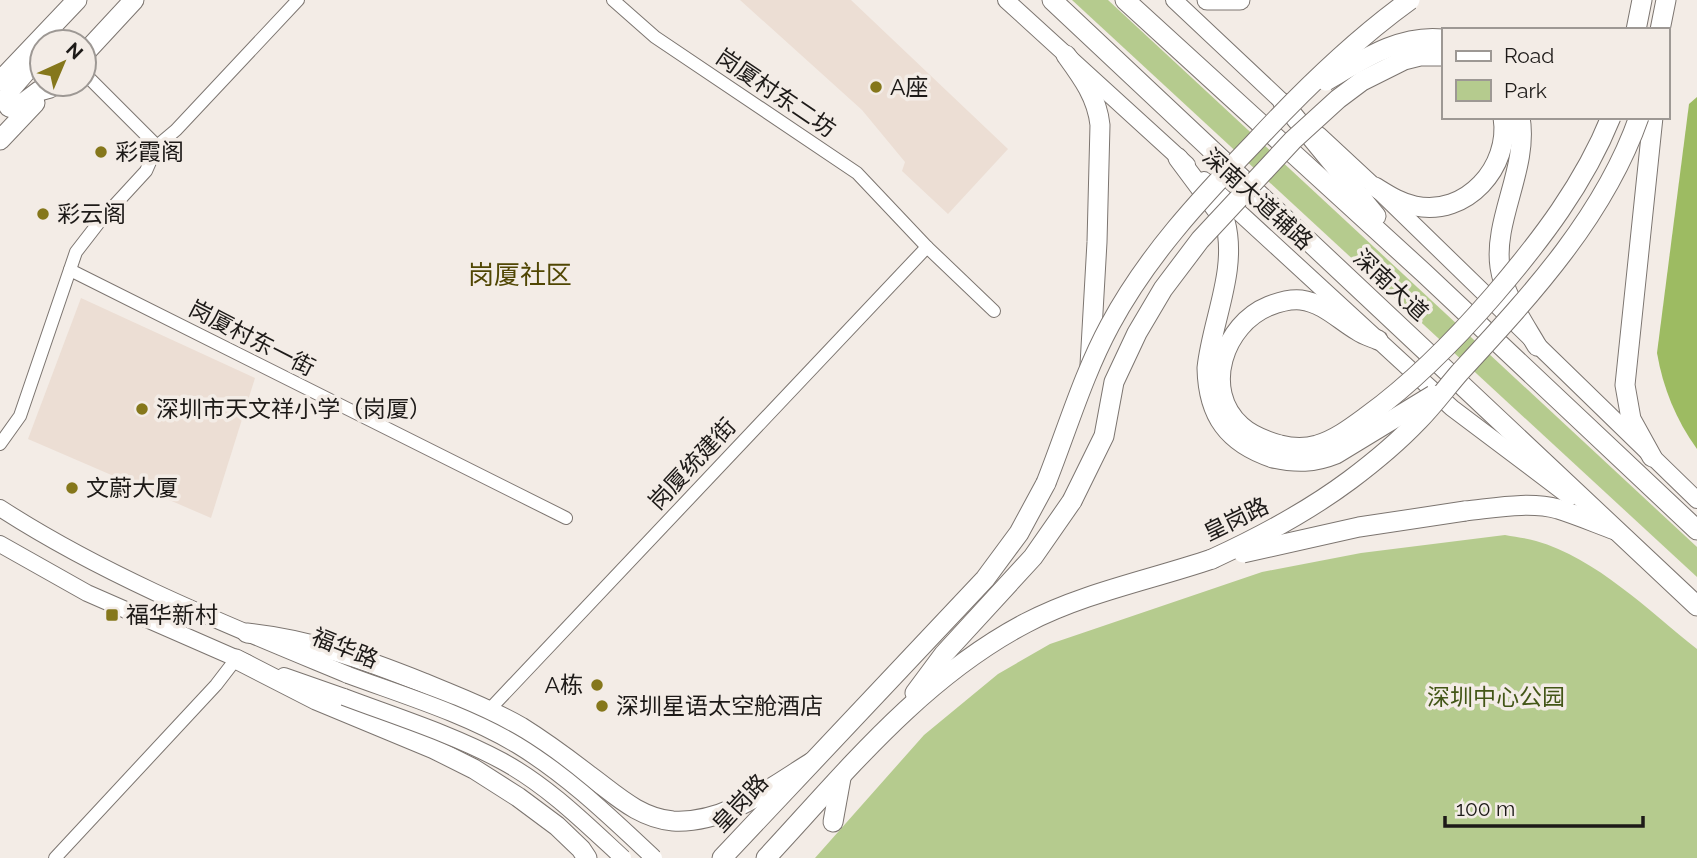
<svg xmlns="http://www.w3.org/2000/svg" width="1697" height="858" font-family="Raleway,'Noto Sans SC',sans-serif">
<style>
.built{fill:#ecded4}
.green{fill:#b5cb8e}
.forest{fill:#9dbb62}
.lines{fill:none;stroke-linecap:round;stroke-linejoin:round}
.minor-casing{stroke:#7c7570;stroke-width:14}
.secondary-casing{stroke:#7c7570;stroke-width:18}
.primary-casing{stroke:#7c7570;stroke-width:21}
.trunk-casing{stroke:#7c7570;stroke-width:21}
.minor{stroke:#fff;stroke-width:12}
.secondary{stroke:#fff;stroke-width:16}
.primary{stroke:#fff;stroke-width:19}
.trunk{stroke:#fff;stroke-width:19}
.secondary-bridge-casing{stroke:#7c7570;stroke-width:18;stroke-linecap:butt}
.trunk-bridge-casing{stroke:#7c7570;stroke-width:21;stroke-linecap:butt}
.secondary-bridge{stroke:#fff;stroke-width:16}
.trunk-bridge{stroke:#fff;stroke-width:19}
.poi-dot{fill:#85771b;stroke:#f3ece6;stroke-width:2.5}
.labels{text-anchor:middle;stroke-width:7;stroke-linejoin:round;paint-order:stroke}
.poi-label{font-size:23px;fill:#1d1a18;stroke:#f3ece6;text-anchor:start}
.street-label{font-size:23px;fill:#1d1a18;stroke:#f3ece6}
.park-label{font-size:23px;fill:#435617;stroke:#f3ece6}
.quarter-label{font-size:26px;fill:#504603;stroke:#f3ece6}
</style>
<rect width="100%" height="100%" fill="#f3ece6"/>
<g class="built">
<polygon points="740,0 851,0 1008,149 948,214 902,171 905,162 862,110"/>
<polygon points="81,298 255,378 211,518 28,439"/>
</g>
<g class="green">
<polygon points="1072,0 1108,0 1697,547 1697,577"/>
<path d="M 1505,535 C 1515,537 1526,538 1536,541 C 1596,558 1649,611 1697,649 L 1697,858 L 815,858 L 924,735 L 998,674 L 1050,644 L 1262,572 L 1361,553 Z"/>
</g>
<path class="forest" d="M 1697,97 L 1697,449 C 1676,420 1663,388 1657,353 L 1689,104 Z"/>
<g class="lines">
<defs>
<g id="minor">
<polyline points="613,0 655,37 857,173 927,247 994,311"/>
<polyline points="84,73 157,146"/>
<polyline points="70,270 566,518"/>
<polyline points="0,444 20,416 76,252 100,221 146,171 157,146 176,130 298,0"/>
<polyline points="489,710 927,247"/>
<polyline points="55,858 216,685 236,659"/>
</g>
<g id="secondary">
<polyline points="1006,0 1187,165"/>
<polyline points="1174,0 1292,111"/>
<polyline points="1319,135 1375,187 1697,500"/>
<polyline points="1204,180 1452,408 1570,497"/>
<path d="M 0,508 C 108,578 230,626 348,675"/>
<polyline points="0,544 87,593 247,663"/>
<polyline points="284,676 344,697"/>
</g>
<g id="primary">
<polyline points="1052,0 1697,606"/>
<polyline points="1125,0 1424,273 1697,530"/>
<polyline points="42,53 11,89 6,101 9,107 15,109 39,91 50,88"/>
<polyline points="84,54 134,0"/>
<polyline points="0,81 77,0"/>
<polyline points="1283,103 1376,216"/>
<polyline points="0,140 35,103"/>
</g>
<g id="trunk">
<polyline points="1207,0 1240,0"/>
<polyline points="1636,30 1642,0"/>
<polyline points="1660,30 1666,0"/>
<path d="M 1066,55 C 1082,77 1097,97 1100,125 L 1097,242 L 1090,365"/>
<path d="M 1520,117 C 1529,167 1493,220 1500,267 C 1504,295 1523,322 1537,346"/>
<path d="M 1178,158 L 1225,221 C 1238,270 1212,320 1207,368 C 1208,416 1228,443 1273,458"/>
<path d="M 1375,187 C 1388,195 1400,203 1415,206 C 1466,217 1511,167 1503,117"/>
<path d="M 1280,445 C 1266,441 1252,436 1241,426 C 1201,390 1224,324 1269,306 C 1279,302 1291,299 1301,300 C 1324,303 1339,320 1358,331 C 1364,335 1371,337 1378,340"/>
<polyline points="1652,457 1631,419 1625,385 1653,117"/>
<path d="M 1465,511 C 1495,508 1529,501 1558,509 C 1577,515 1596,523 1615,530"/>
<path d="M 247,633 C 309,639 366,660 424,683 C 457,697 490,709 521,727 C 545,742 568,759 590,776 C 616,795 639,818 673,821 C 725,824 770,788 812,762"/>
<polyline points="236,659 316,700 434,749 474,769 518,797 557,826 581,849 587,858"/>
<polyline points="915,693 944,654 1033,557 1072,501"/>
<polyline points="833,822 841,778"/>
<polyline points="722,858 985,579 1019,533 1046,483"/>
<path d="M 766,858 C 845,773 921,678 1026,623 C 1083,593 1150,580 1212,559"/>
</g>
</defs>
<use href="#minor" class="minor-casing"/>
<use href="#secondary" class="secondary-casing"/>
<use href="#primary" class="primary-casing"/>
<use href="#trunk" class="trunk-casing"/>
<use href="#minor" class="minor"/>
<use href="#secondary" class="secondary"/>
<use href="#primary" class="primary"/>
<use href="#trunk" class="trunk"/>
<defs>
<g id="secondary-bridge">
<path d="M 348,675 C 405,696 465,714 517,745 C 568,776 610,817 654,858"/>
<path d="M 344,697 C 397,717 452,734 502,761 C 548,786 585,823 623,858"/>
</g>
<g id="trunk-bridge">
<path d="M 1326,81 C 1362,60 1400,34 1443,39"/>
<path d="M 1280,445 C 1292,448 1304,449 1317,445 C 1335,440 1352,427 1367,416 C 1415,381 1456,339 1494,295 C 1541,240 1584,184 1611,117"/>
<path d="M 1273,458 C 1296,463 1314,463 1336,454 L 1433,395"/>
<path d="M 1046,483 C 1067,430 1083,375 1110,325 C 1147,256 1200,199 1254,143 C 1302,91 1353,41 1410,0"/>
<polyline points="1072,501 1104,436 1114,382 1137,333 1163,289 1200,240 1293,140 1338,99 1362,81 1404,60 1420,56 1443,56"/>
<polyline points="1243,553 1359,527 1465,511"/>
<path d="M 1212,559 C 1260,537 1307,512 1350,480 C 1374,462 1398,442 1418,421 C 1433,406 1446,388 1460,372 C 1530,296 1604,217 1639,117"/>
</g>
</defs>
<use href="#secondary-bridge" class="secondary-bridge-casing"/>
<use href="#trunk-bridge" class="trunk-bridge-casing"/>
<use href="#secondary-bridge" class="secondary-bridge"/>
<use href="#trunk-bridge" class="trunk-bridge"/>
</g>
<g class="poi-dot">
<circle cx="876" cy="87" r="7"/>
<circle cx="101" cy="152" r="7"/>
<circle cx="43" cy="214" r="7"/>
<circle cx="142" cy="409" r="7"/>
<circle cx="72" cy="488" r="7"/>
<rect x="105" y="608" width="14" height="14" rx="3.5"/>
<circle cx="597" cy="685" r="7"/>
<circle cx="602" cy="706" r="7"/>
</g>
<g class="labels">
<g class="poi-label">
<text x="890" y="95">A座</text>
<text x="115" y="160">彩霞阁</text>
<text x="57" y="222">彩云阁</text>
<text x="156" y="417">深圳市天文祥小学（岗厦）</text>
<text x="86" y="496">文蔚大厦</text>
<text x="126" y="623">福华新村</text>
<text x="583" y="693" text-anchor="end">A栋</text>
<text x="616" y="714">深圳星语太空舱酒店</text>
</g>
<g class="street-label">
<text transform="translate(776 93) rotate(34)" y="8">岗厦村东二坊</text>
<text transform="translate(1258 199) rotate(42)" y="8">深南大道辅路</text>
<text transform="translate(1391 285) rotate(43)" y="8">深南大道</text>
<text transform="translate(252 338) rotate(27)" y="8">岗厦村东一街</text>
<text transform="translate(692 464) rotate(-47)" y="8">岗厦统建街</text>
<text transform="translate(1236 519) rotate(-26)" y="8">皇岗路</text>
<text transform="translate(345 648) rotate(22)" y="8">福华路</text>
<text transform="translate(740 803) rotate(-47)" y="8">皇岗路</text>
</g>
<g class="park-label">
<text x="1496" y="705">深圳中心公园</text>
</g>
<g class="quarter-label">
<text x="520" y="284">岗厦社区</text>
</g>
</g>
<rect x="1442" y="28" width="228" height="91" fill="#f3ece6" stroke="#9d9894" stroke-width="2"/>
<rect x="1456" y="51" width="35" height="10" fill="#ffffff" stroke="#9d9894" stroke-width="2"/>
<text x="1504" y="63" font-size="21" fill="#1d1a18">Road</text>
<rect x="1456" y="80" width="35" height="21" fill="#b5cb8e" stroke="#9d9894" stroke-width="2"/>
<text x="1504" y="98" font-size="21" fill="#1d1a18">Park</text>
<g transform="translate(63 63) rotate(44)"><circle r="33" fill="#f3ece6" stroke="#9d9894" stroke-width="2"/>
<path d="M0-5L12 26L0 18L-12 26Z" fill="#85771b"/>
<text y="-10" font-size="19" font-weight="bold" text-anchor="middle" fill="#1d1a18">N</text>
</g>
<path d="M1445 816v10h198v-10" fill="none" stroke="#1d1a18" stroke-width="3.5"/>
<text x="1456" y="816" font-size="21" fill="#1d1a18" stroke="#f3ece6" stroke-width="5" paint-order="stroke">100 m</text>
</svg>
